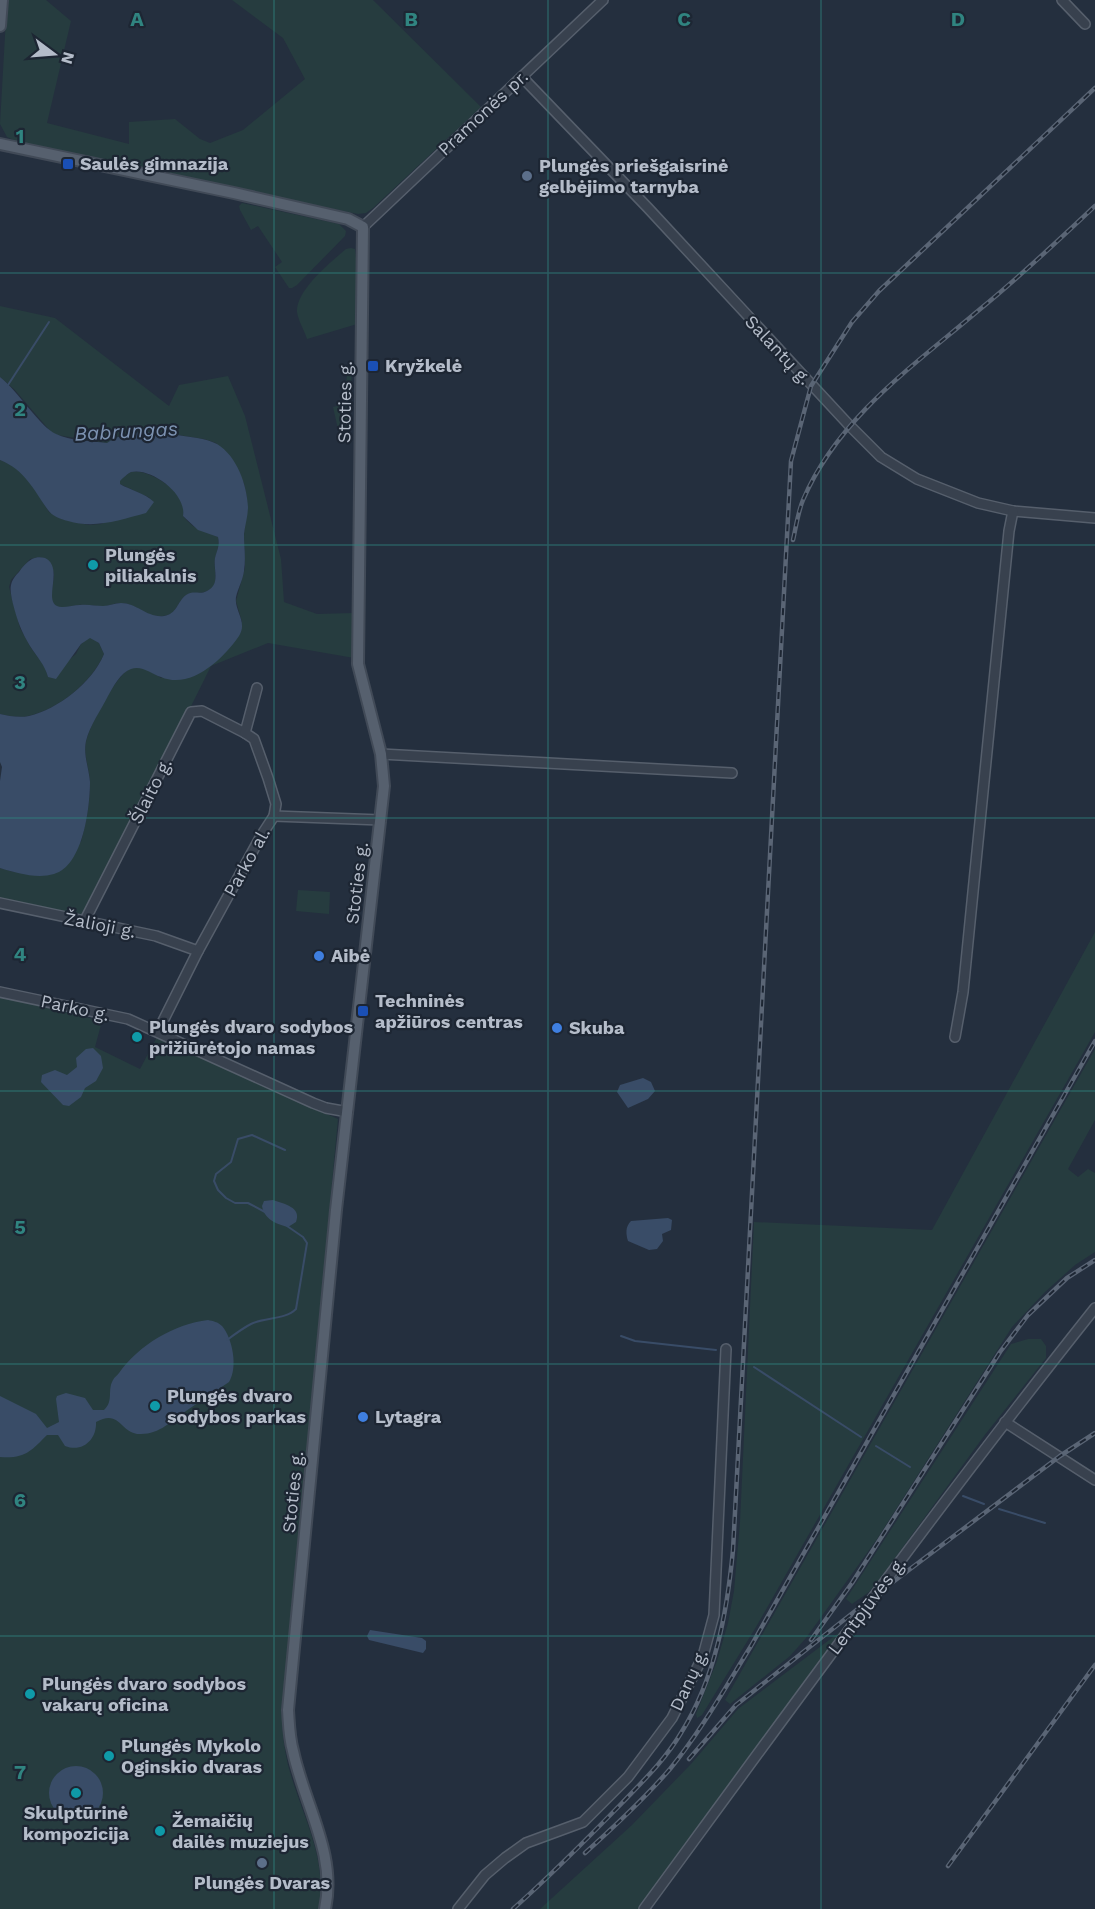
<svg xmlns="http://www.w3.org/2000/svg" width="1095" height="1909" font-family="'Work Sans',sans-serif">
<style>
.green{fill:#263c3f}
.water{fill:#394c67}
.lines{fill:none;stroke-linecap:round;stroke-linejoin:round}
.stream{stroke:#394c67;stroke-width:2}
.minor-casing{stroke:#565f6c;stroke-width:12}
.major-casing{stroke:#414a57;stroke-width:14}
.minor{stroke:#38414e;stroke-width:9}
.major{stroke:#56606e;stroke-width:10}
.rail-casing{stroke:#5a6575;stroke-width:4.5}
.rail{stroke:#1d2633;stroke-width:2;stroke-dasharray:7;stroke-linecap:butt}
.grid{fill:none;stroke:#308480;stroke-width:1.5;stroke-opacity:0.55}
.transit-dot{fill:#1a4fb4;stroke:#1d2633;stroke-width:2}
.service-dot{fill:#5c6f8a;stroke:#1d2633;stroke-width:2}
.culture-dot{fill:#0f9aa8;stroke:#1d2633;stroke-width:2}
.shop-dot{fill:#3f7fe0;stroke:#1d2633;stroke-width:2}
.labels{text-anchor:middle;stroke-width:4.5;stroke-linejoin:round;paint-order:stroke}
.street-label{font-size:18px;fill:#b4bcc9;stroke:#1d2633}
.poi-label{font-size:18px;font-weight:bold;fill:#b4bcc9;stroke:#1d2633;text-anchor:start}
.water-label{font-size:20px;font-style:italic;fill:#7c92b1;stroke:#1d2633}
.grid-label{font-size:20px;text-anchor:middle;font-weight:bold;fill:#308480;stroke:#1d2633;stroke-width:4.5;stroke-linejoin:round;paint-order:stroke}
</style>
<rect width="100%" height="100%" fill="#242f3e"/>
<g class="green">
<polygon points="7,0 46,0 71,21 47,123 129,144 129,122 175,119 200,139 210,143 243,130 305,79 283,38 232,0 373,0 481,107 373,208 366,213 358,214 20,143 7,137 0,124"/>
<polygon points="242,203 339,224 346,231 345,236 297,285 292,288 289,288 275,267 282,262 258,226 251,230 240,210 239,206"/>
<path d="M 351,248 L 355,249 L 357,266 L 357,324 L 307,339 C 304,330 298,320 297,312 C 296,290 331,262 346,249 Z"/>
<path d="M 0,306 L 55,318 L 169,406 L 179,385 L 228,376 L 245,416 L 281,559 L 284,602 L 317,614 L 353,613 L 354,658 L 268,643 L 211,666 L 84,922 L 0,903 L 0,868 L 14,872 L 81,842 C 86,823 90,803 90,783 C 90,769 83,756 86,742 C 89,727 117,673 131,668 C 142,665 153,673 161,678 L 242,622 L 236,601 L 245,568 L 244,535 L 247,498 L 244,483 L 216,443 L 204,439 L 159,432 L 140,432 L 116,437 L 107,443 L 57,435 L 51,432 L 14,389 L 0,377 Z"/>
<polygon points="347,372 352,372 349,418 346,426 346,441 340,438 333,407 345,404"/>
<path d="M 0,460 L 14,466 L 28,478 L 49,512 L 59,518 L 74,522 L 89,525 L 101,524 L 150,498 L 120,484 L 119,481 C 123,478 127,474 131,472 C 146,468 177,488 183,502 C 185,507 184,511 183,516 C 196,532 201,528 218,537 C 220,546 217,550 215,559 C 213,570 221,585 207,591 C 199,595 192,590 185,596 C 175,605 177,617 158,616 C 144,616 134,602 120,603 C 115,603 111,605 106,606 C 97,607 88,604 79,605 C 72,605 63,610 56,606 C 47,599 54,585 54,575 C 54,570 49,564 47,559 L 39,557 L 30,559 L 11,580 L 9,587 L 20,628 L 31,648 L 45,667 L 48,677 L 76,654 L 81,644 L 90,637 L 99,643 L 104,654 C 91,683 59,709 28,716 C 19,718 9,716 0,714 Z"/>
<polygon points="298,890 330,892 329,914 296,911"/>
<polygon points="1095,932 1095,1032 756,1627 702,1715 697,1718 696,1714 717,1661 728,1623 734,1591 740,1522 754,1222 932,1230"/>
<path d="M 0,997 L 102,1021 L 95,1047 L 140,1069 L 157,1037 L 338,1119 L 282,1714 C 282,1731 284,1748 288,1765 C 301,1814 328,1857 319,1909 L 0,1909 Z"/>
<polygon points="1095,1049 1095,1120 1068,1169 1078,1177 1088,1169 1095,1173 1095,1252 1075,1265 1045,1292 1012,1327 877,1539 806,1638 790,1656 730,1704 725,1700"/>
<polygon points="1028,1339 1041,1339 1046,1346 1046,1358 984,1436 884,1573 869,1592 852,1604 846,1599 1011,1344"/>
<polygon points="845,1628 640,1909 540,1909 632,1825 691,1764 738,1709"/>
</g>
<g class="water">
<path d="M 0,377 C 17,390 41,428 56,434 C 70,441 91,441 107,443 C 127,429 154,431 177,435 C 190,437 205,438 217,444 C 237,456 247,485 248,507 C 248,516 245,525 244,534 C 244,546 246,558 244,571 C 243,580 238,588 236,597 C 234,611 248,622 239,636 C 223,659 191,690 161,677 C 151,674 142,665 131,669 C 121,672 113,687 108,696 C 101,710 90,725 86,741 C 83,755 89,768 90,782 C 90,808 83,866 54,874 C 37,879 16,873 0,868 L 0,781 L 2,767 L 0,762 L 0,714 C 9,716 19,718 29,716 C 58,709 92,683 104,654 L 99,643 L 90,638 L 81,644 L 56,679 L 48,677 C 45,665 37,657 30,646 C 22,633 17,620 13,604 C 10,590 8,583 19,572 C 22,567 27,562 32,559 C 36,557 41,557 45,558 C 66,568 39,606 62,607 C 68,607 75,605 80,605 C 88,604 96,606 103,606 C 109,606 115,603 121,603 C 137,603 147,618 164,616 C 177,614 177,602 186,595 C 193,590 200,595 207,591 C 221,584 213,569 215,558 C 217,550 220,546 218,537 L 198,530 L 183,516 C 187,493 150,467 131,472 C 127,474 123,478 120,481 L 120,484 C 130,490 145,493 154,502 L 146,513 C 120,520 95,529 68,521 C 60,519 52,516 48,510 C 33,489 25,470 0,460 Z"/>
<polygon points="93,1048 101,1056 103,1068 96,1081 85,1088 81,1097 69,1106 63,1105 41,1082 42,1075 55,1070 67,1075 77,1067 76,1058 86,1049"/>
<polygon points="643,1078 651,1082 655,1091 648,1099 628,1108 617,1092 620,1085"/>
<path d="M 273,1200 C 284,1204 302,1207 296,1222 L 288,1227 C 276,1224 264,1219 262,1206 L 264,1201 Z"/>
<path d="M 668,1218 L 672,1220 L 671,1230 L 662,1234 L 663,1241 L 657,1249 L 649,1250 L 628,1241 C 626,1234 625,1227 631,1221 Z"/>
<path d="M 208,1320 C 213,1321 218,1322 222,1326 C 233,1339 238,1368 229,1382 C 215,1392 200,1401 186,1411 C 171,1421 160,1434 141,1434 C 120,1435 121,1408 96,1422 C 97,1439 83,1453 65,1446 L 58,1435 L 47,1435 C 31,1451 25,1459 0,1457 L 0,1396 L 36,1414 L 47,1428 L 59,1422 L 56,1399 L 57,1396 L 66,1393 L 85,1398 L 93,1410 L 104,1410 C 114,1401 107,1390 113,1380 C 114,1377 118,1375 119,1373 C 139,1345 174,1324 208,1320 Z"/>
<polygon points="370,1630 422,1638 426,1641 426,1649 423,1653 369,1640 367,1636"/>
<circle cx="76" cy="1793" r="27"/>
</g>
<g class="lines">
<g class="stream">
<polyline points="8,385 49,322"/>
<polyline points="265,1212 248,1203 235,1203 226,1198 218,1190 214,1181 216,1174 231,1162 238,1139 252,1135 285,1150"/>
<polyline points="621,1336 635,1341 716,1350"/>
<path d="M 227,1340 C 235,1334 243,1328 251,1324 C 265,1317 285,1320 296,1309 L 307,1243 L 303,1237 L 287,1226"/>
<polyline points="754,1367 861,1437"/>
<polyline points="876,1446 910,1467"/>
<polyline points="963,1496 984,1504"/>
<polyline points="999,1509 1045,1523"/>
</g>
<defs>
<g id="minor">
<polyline points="1062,0 1085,24"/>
<polyline points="522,77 648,208 849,425 881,457 917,479 978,503 1013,511 1095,518"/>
<polyline points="363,227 603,0"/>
<polyline points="381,754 732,773"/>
<polyline points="274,816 381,820"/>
<polyline points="0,903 156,936 198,951"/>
<polyline points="84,922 191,712 202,711 245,733"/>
<polyline points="0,992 128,1019 313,1103 326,1108 348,1112"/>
<polyline points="158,1031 198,951 261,836 274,816 276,804 268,778 254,739 245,733 257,688"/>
<polyline points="955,1037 963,992 1009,531 1013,511"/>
<polyline points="1005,1422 1095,1480"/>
<polyline points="458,1909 485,1875 505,1858 526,1843 583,1822 628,1777 672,1718 703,1656 714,1615 726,1349"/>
<path d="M 644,1909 C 792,1707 939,1504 1095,1308"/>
</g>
<g id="major">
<polyline points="0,26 2,0"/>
<path d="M 0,144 L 234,193 L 348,219 L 363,227 L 358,664 L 381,754 L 384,786 L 336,1210 L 288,1710 C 289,1724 289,1737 293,1751 C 304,1804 337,1854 325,1909"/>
</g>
</defs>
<use href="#minor" class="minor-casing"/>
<use href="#major" class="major-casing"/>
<use href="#minor" class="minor"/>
<use href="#major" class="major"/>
<defs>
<g id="rail">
<path d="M 793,540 C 796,527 798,512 803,500 C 838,418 913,366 979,310 C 1019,277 1057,242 1095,206"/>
<polyline points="811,1640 852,1583 1000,1352 1028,1315 1067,1278 1095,1260"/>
<polyline points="689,1759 736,1705 873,1597 1060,1456 1095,1433"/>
<path d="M 585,1853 C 615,1826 644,1799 670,1769 C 701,1731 725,1688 751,1646 L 1095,1041"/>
<polyline points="948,1866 1095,1665"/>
<path d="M 513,1909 C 551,1875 586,1840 622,1803 C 643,1781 665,1760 681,1733 C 715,1679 727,1613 733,1550 L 791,461 L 811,386 L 852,322 L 879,291 L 1095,88"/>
</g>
</defs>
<use href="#rail" class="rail-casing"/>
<use href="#rail" class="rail"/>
</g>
<path class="grid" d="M 274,0 L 274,1909M 548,0 L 548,1909M 821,0 L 821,1909M 0,273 L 1095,273M 0,545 L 1095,545M 0,818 L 1095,818M 0,1091 L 1095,1091M 0,1364 L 1095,1364M 0,1636 L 1095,1636"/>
<g class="transit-dot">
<rect x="62" y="158" width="12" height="12" rx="3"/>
<rect x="367" y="360" width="12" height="12" rx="3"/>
<rect x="357" y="1005" width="12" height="12" rx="3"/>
</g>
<g class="service-dot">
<circle cx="527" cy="176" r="6"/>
<circle cx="262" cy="1863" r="6"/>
</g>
<g class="culture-dot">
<circle cx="93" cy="565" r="6"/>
<circle cx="137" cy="1037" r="6"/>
<circle cx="155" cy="1406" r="6"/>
<circle cx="30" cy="1694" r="6"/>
<circle cx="109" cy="1756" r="6"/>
<circle cx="76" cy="1793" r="6"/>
<circle cx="160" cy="1831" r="6"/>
</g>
<g class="shop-dot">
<circle cx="319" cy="956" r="6"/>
<circle cx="557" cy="1028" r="6"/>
<circle cx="363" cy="1417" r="6"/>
</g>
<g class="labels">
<g class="street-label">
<text transform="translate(483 113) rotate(-43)" y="6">Pramonės pr.</text>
<text transform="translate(778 350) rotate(47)" y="6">Salantų g.</text>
<text transform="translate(345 402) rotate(-89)" y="6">Stoties g.</text>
<text transform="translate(151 791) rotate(-63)" y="6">Šlaito g.</text>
<text transform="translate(247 862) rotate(-61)" y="6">Parko al.</text>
<text transform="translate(357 883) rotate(-83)" y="6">Stoties g.</text>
<text transform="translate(100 925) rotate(11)" y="6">Žalioji g.</text>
<text transform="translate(75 1008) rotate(12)" y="6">Parko g.</text>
<text transform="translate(293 1492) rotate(-84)" y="6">Stoties g.</text>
<text transform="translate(867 1606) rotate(-53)" y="6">Lentpjūvės g.</text>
<text transform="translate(689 1680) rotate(-65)" y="6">Danų g.</text>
</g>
<g class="poi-label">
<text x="80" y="170">Saulės gimnazija</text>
<text x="539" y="172">Plungės priešgaisrinė<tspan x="539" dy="21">gelbėjimo tarnyba</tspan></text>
<text x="385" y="372">Kryžkelė</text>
<text x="105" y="561">Plungės<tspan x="105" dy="21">piliakalnis</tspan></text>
<text x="331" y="962">Aibė</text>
<text x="375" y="1007">Techninės<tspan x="375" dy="21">apžiūros centras</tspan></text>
<text x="149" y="1033">Plungės dvaro sodybos<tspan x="149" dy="21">prižiūrėtojo namas</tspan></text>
<text x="569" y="1034">Skuba</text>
<text x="167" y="1402">Plungės dvaro<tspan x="167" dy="21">sodybos parkas</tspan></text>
<text x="375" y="1423">Lytagra</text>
<text x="42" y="1690">Plungės dvaro sodybos<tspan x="42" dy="21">vakarų oficina</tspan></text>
<text x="121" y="1752">Plungės Mykolo<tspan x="121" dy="21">Oginskio dvaras</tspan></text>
<text x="76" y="1819" text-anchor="middle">Skulptūrinė<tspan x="76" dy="21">kompozicija</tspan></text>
<text x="172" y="1827">Žemaičių<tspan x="172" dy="21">dailės muziejus</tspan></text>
<text x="262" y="1889" text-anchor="middle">Plungės Dvaras</text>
</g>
<g class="water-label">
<text transform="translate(126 431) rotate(-3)" y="7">Babrungas</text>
</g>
</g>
<g class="grid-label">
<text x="137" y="26">A</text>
<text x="411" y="26">B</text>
<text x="684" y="26">C</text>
<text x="958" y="26">D</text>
<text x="20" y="143">1</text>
<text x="20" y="416">2</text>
<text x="20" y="689">3</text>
<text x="20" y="961">4</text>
<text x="20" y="1234">5</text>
<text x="20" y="1507">6</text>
<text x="20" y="1779">7</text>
</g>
<g transform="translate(54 54) rotate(106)" stroke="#1d2633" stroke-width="4.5" paint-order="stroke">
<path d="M0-4.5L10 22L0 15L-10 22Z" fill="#b4bcc9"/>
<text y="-9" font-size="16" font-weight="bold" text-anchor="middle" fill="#b4bcc9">N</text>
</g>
</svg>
